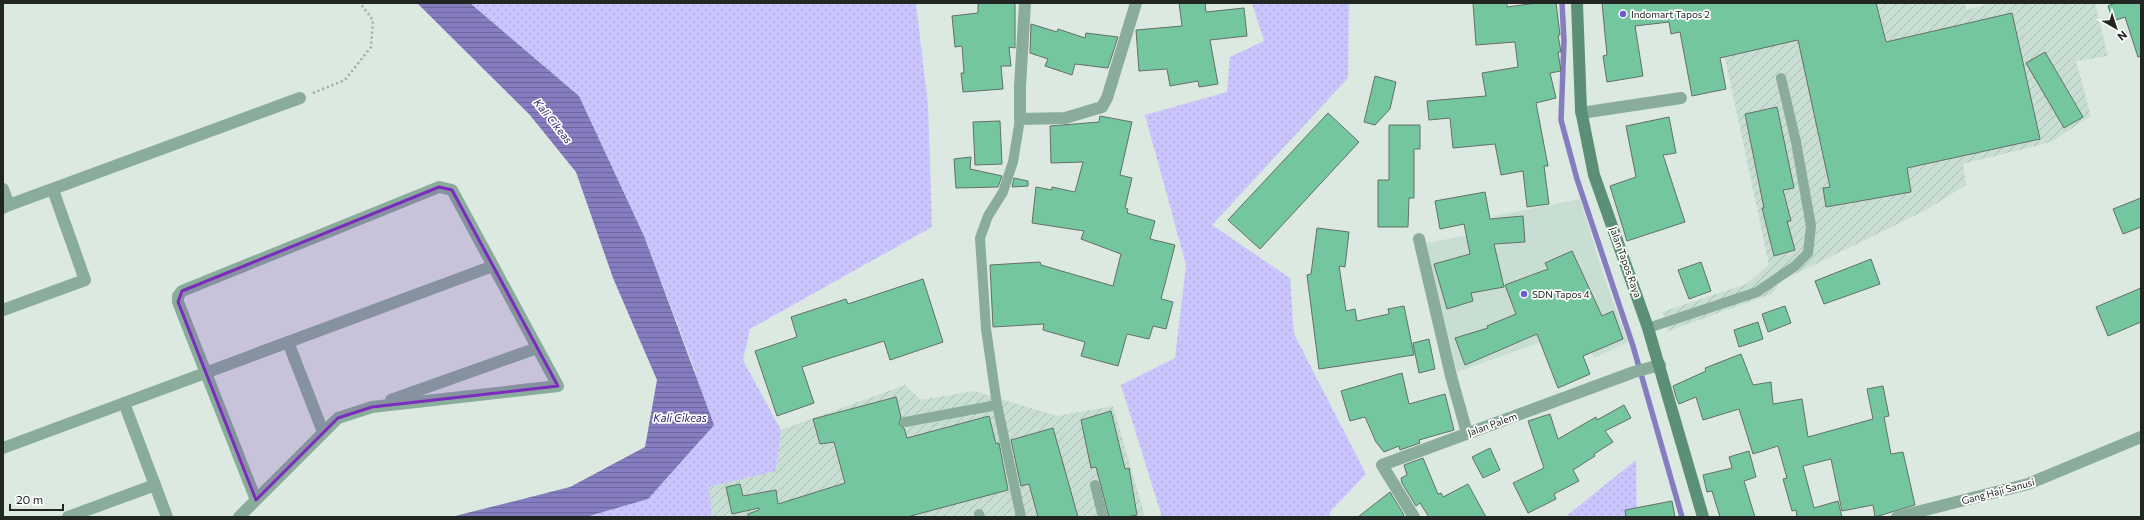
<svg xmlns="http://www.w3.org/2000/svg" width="2144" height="520" font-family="Commissioner,sans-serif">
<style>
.built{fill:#c9ded2;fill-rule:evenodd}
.industrial{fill:url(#industrial-furrows)}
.green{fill:url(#green-dots)}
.water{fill:url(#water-rules)}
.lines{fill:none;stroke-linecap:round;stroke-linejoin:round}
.stream{stroke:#857dc0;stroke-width:5.5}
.building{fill:#73c69e;stroke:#637069}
.path{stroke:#a0aca5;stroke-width:2.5;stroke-dasharray:2 3;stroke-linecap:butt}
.lane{stroke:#8aac9a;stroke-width:10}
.street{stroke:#8aac9a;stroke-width:12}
.secondary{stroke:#5c9076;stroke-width:12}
.marked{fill:#7b2cbf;fill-opacity:0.2;stroke:#7b2cbf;stroke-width:3;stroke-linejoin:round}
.poi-dot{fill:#7258d2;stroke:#fff;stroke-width:1.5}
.labels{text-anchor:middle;stroke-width:3.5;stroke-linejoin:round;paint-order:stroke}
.poi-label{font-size:10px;fill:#212623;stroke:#fff;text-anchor:start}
.street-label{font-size:10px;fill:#212623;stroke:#fff}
.water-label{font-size:11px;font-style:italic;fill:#362272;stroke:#fff}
</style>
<defs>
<pattern id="industrial-furrows" width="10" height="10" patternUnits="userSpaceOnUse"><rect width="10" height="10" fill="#c9ded2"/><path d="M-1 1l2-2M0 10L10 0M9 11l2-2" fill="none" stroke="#acbeb4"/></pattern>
<pattern id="green-dots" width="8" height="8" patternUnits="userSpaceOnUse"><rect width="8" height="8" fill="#cac5fc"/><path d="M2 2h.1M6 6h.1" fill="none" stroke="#ada9d8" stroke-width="1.8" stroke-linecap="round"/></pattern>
<pattern id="water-rules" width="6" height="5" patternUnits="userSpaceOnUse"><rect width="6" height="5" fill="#857dc0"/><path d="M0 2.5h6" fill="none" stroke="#6c669c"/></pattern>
</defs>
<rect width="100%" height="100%" fill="#dbe9e1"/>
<path class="built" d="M 1580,199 L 1604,277 L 1628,342 L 1594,358 L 1578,329 L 1457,372 L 1426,243 L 1492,231 L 1494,216 ZM 1585,323 L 1622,339 L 1597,350 Z"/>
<g class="industrial">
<polygon points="1711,3 1964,3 1967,10 1992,3 2095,3 2108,56 2076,61 2091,116 2051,142 1963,164 1966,185 1926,210 1781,281 1772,294 1668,331 1667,321 1662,312 1746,284 1769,265 1727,67"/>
<polygon points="905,385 921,400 974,391 1057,416 1113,406 1145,517 712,517 709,487 776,471 781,430"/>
</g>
<g class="green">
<polygon points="470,3 916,3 928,105 932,227 750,329 743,360 781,430 776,471 709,487 712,517 586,517 648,499 695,370 644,236 579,96"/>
<polygon points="1252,3 1349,3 1348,78 1212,225 1290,278 1294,334 1366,474 1329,513 1331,517 1162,517 1121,385 1175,358 1186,265 1145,115 1227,92 1230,57 1264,41"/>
<polygon points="1636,460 1637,517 1565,517"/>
</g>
<polygon class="water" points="417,3 470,3 579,96 644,236 714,425 648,499 586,517 451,517 570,487 645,447 657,380 613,278 576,172 529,114"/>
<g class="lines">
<polyline class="stream" points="1562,3 1564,41 1561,120 1577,179 1633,346 1682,517"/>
</g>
<g class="building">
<polygon points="978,3 1015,3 1015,48 1009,47 1011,66 1001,66 1003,89 963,92 961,73 964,73 962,46 955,47 952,16 978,13"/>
<polygon points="1179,3 1205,3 1206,12 1244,8 1247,36 1210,40 1218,84 1199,87 1198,81 1170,86 1167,69 1139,71 1136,30 1182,26"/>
<polygon points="1473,3 1507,3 1507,7 1537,3 1556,3 1560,35 1558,35 1561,52 1558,52 1561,71 1550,73 1556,98 1536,103 1548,166 1544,166 1549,204 1527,207 1523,171 1501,175 1495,144 1453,148 1450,118 1429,120 1427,101 1486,96 1482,73 1518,67 1515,42 1476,45"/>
<polygon points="1602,3 1876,3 1886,42 2012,13 2040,139 1907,168 1911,192 1826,207 1823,188 1830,187 1798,40 1720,58 1726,89 1692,96 1680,32 1671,34 1669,22 1635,26 1643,76 1607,82 1603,56 1607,55"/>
<polygon points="2115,3 2141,3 2141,56 2138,57 2125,17 2113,21 2108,6"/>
<polygon points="1031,24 1057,32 1058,29 1085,38 1086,33 1118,37 1108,68 1075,64 1072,75 1045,66 1048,59 1030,53"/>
<polygon points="2045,52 2083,117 2064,128 2026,63"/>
<polygon points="1375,76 1396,82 1390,109 1375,125 1364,122"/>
<polygon points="1777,107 1794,188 1783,190 1791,221 1787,221 1795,250 1774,256 1762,208 1764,208 1745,114"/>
<polygon points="1328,113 1359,142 1260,249 1228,220"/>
<polygon points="1100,116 1132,122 1120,175 1132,178 1125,208 1128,209 1127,213 1155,221 1150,239 1175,245 1161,299 1173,302 1166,329 1153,326 1149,339 1127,334 1118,366 1081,356 1085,342 1043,330 1044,324 993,327 990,265 1040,262 1041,265 1113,286 1121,254 1081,239 1084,231 1032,223 1036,187 1052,190 1052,187 1075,192 1083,162 1051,163 1050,126 1099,122"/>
<polygon points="1669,117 1676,153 1663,155 1685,222 1627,241 1610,186 1636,177 1626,126"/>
<polygon points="1000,121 1002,164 975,165 973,122"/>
<polygon points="1389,125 1420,125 1420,149 1414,149 1414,198 1409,198 1408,227 1378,227 1378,180 1389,180"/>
<polygon points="971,157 970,169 1002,176 998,187 956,188 954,159"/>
<polygon points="1014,178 1028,181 1028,186 1012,187"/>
<polygon points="1485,192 1490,219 1523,216 1525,242 1494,244 1504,287 1471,293 1473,301 1447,309 1434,264 1470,254 1464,224 1440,229 1435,201"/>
<polygon points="2141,198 2141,227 2123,234 2113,209"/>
<polygon points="1317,228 1349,232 1345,267 1339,266 1346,311 1355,309 1357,321 1389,314 1388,309 1404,306 1414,355 1319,369 1307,275 1311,274"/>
<polygon points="1572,251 1602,316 1613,311 1623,339 1583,356 1590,374 1558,388 1537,334 1465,365 1455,338 1488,328 1487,326 1516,314 1505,285 1548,269 1545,263"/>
<polygon points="1871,259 1880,284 1824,304 1815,281"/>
<polygon points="1701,262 1711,291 1689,299 1678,270"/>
<polygon points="923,279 943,342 890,360 884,341 802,367 814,403 777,416 755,351 797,337 791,317 846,299 848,304"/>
<polygon points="2141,288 2141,322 2108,336 2096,307"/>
<polygon points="1785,306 1791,323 1768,332 1762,314"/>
<polygon points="1758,322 1763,339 1739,347 1734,330"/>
<polygon points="1429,339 1435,369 1419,373 1413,343"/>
<polygon points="1741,354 1753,385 1771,382 1773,404 1802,399 1808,437 1873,419 1867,389 1883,386 1889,416 1884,417 1891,454 1903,452 1915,505 1875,517 1873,505 1842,511 1831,459 1803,466 1814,508 1838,501 1842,517 1797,517 1796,510 1792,511 1783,479 1787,478 1778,446 1753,454 1739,409 1703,420 1696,397 1679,404 1676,397 1673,386 1706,371 1705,368"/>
<polygon points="1402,373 1409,404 1445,394 1454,430 1419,440 1420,443 1400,450 1399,446 1384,452 1376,442 1365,417 1350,421 1341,391"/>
<polygon points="896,397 901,417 899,424 904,428 907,438 989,416 996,444 999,443 1008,490 907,517 748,517 748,514 759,510 759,508 732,514 726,487 740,484 743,496 776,490 778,504 845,483 834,442 820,444 813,419"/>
<polygon points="1624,405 1631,418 1605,431 1613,442 1594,454 1595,456 1573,470 1579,481 1554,494 1556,499 1528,513 1513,483 1544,468 1528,421 1550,414 1558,439 1596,417 1597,420"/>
<polygon points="1111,411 1125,469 1129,468 1137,515 1127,517 1109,517 1096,467 1091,468 1081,420"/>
<polygon points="1053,428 1064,467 1078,517 1038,517 1029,484 1021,486 1011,440"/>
<polygon points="1490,448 1500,470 1483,478 1472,457"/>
<polygon points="1749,451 1756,477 1744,481 1755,517 1720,517 1712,491 1707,492 1703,475 1732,468 1729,457"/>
<polygon points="1423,458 1438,494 1441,493 1443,497 1468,484 1486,517 1429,517 1420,503 1416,506 1402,483 1401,478 1407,475 1404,465"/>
<polygon points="1390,492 1404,515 1402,517 1358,517"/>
<polygon points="1672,501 1675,517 1626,517 1625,510"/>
</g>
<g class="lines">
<polyline class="path" points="313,93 345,80 371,47 373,20 360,3"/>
<g class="lane">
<polyline points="1020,119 1013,162 1003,192 988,216 980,238 986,329 997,405 1021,517"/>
<polyline points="1648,328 1757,292 1795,266 1808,253 1811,226 1796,142 1781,78"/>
<polyline points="905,422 997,405"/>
<polyline points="1095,485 1103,517"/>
<polyline points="979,514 980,517"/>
</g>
<g class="street">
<polyline points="1025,3 1020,86 1020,119 1065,118 1102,107 1107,98 1136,3"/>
<polyline points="1581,113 1681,98"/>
<polyline points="3,189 9,205 3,208"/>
<polyline points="9,205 300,98"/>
<polyline points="1419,239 1451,376 1467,433"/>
<polyline points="3,310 85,280 53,190"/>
<polyline points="288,342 323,432"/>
<polyline points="391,400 537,348"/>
<polyline points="124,403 167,517"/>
<polyline points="3,448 493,266"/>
<polyline points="68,517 155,485"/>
<polyline points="239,517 338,418 372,407 558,386 452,190 439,187 182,291 178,296 178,302 256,500"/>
<polyline points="1414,517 1382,465 1634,372 1660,365"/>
<polyline points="1897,517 2028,484 2141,437"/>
</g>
<polyline class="secondary" points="1577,3 1581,110 1594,175 1648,328 1703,517"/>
</g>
<path class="marked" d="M 439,187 L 452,190 L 558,386 L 372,407 L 338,418 L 256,500 L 178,302 L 182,291 Z"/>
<g class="poi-dot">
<circle cx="1623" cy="14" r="4"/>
<circle cx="1524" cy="294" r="4"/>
</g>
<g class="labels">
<g class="poi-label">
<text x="1631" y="18">Indomart Tapos 2</text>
<text x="1532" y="298">SDN Tapos 4</text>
</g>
<g class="street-label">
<text transform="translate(1626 262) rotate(70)" y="4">Jalan Tapos Raya</text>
<text transform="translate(1492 424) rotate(-20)" y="4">Jalan Palem</text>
<text transform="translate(1998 491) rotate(-15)" y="4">Gang Haji Sanusi</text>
</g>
<g class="water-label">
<text transform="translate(553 121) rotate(51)" y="4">Kali Cikeas</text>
<text x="680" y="422">Kali Cikeas</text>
</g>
</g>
<rect width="2144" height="520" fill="none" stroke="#212623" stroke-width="8"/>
<g transform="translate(2116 28) rotate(141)" stroke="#ffffff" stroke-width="3" paint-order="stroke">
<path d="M0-3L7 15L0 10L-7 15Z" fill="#212623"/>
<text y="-6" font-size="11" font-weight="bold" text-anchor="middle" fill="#212623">N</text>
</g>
<path d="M10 504v6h53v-6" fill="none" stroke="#212623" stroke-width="2"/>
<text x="16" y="504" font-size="12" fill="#212623" stroke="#ffffff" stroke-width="3" paint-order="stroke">20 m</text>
</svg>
